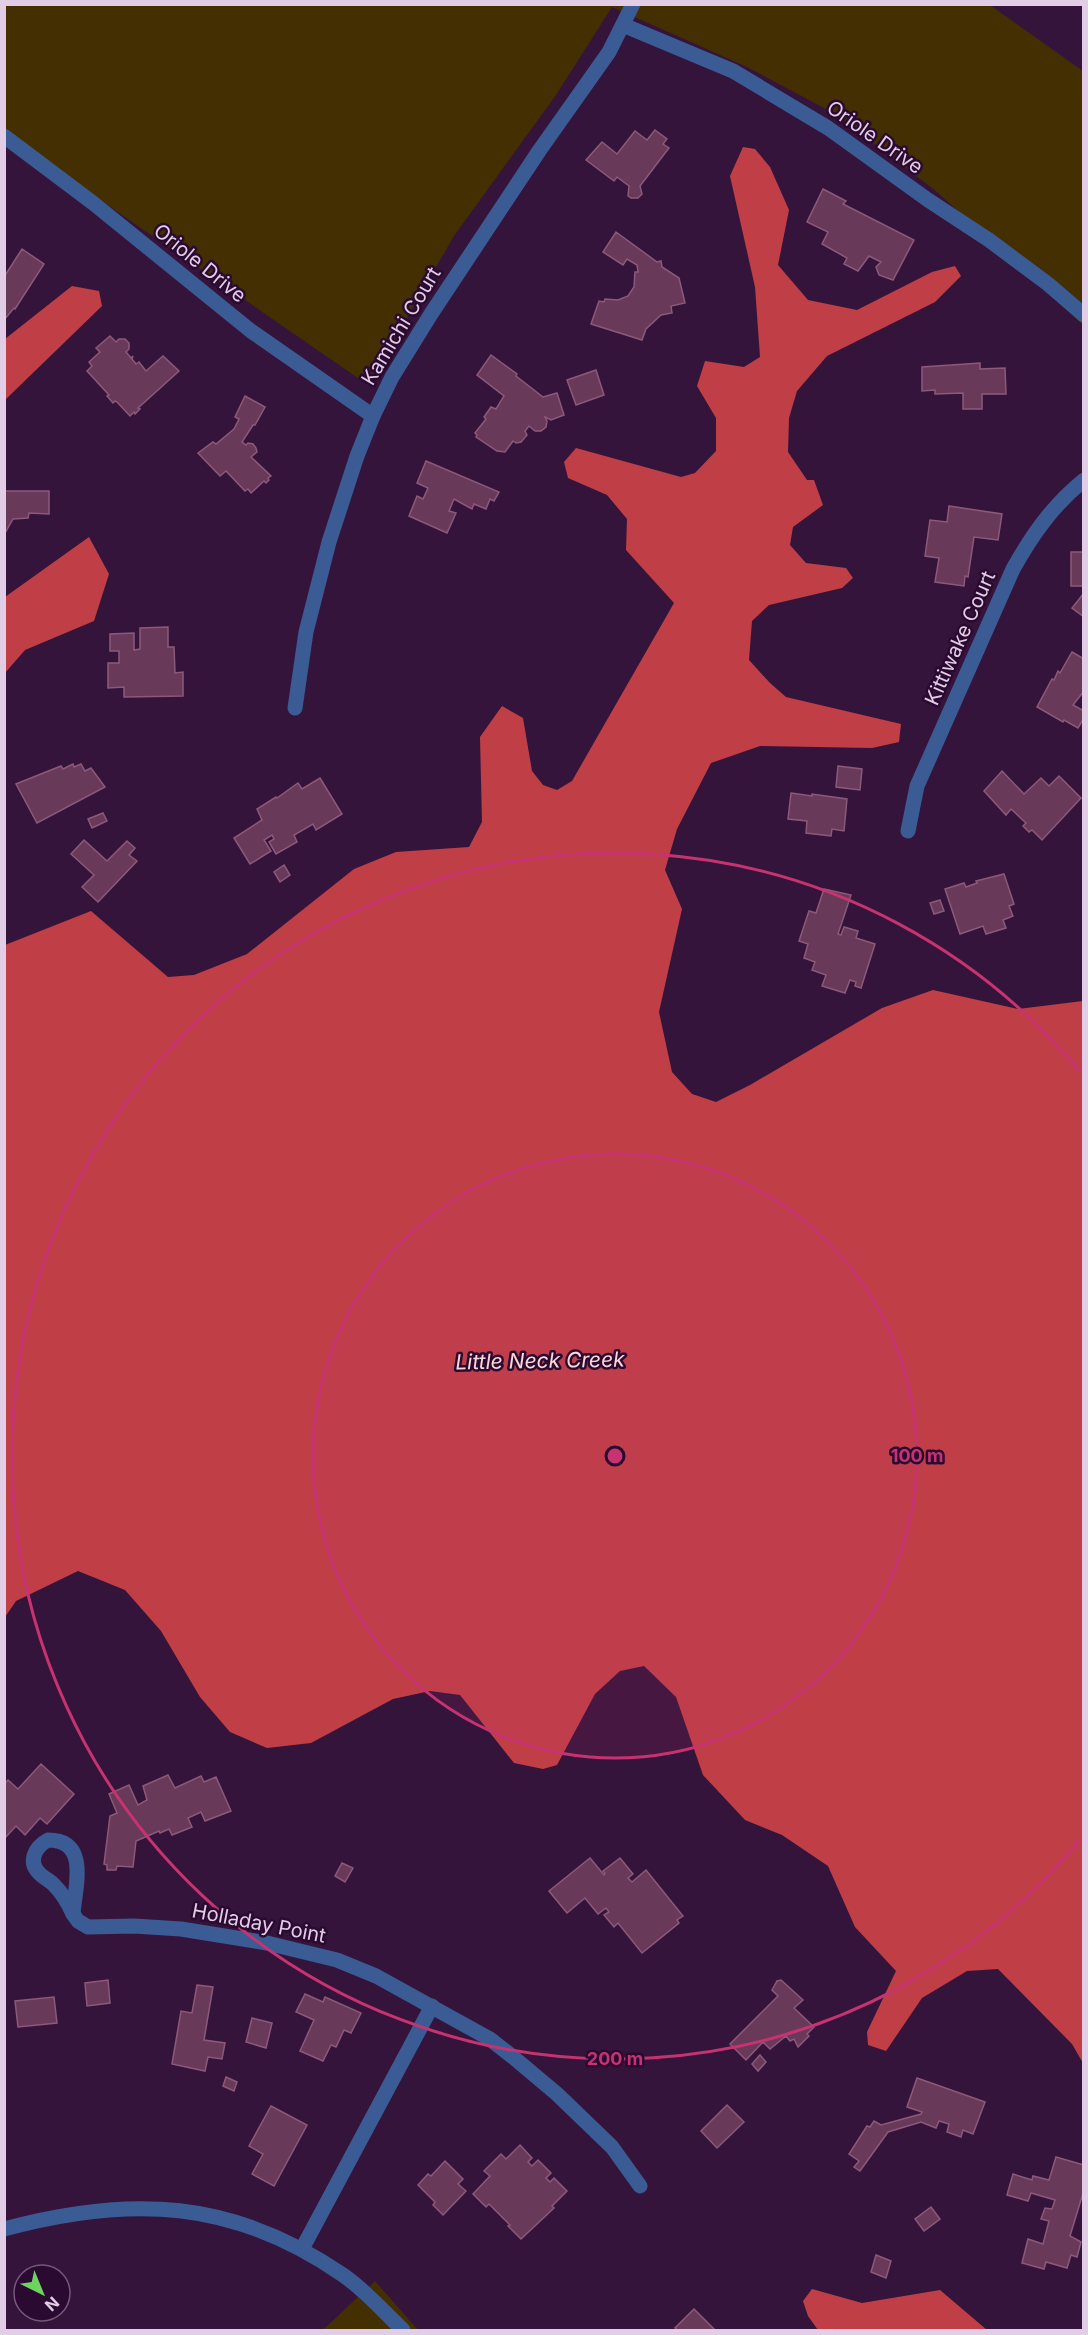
<svg xmlns="http://www.w3.org/2000/svg" width="1088" height="2335" font-family="Inter,sans-serif">
<style>
.green{fill:#432f02}
.water{fill:#c03f46}
.building{fill:#693959;stroke:#8c597a;stroke-width:1.5}
.lines{fill:none;stroke-linecap:round;stroke-linejoin:round}
.minor{stroke:#3b5b95;stroke-width:15}
.ring{fill:none;stroke:#c73370;stroke-width:3}
.labels{text-anchor:middle;stroke-width:5;stroke-linejoin:round;paint-order:stroke}
.street-label{font-size:20px;fill:#e2cde6;stroke:#2b0a31}
.water-label{font-size:21px;font-style:italic;fill:#fbd8d6;stroke:#2b0a31}
.centre{fill:#c73370;stroke:#2b0a31;stroke-width:3}
.ring-label{font-size:18px;text-anchor:middle;font-weight:bold;fill:#c73370;stroke:#2b0a31;stroke-width:5;stroke-linejoin:round;paint-order:stroke}
</style>
<rect width="100%" height="100%" fill="#35143b"/>
<g class="green">
<polygon points="4,5 990,5 1083,71 1083,325 937,192 837,115 747,67 612,7 556,95 454,236 368,385 5,134"/>
<polygon points="375,2281 418,2330 323,2330"/>
</g>
<g class="water">
<polygon points="743,147 755,149 770,167 789,210 778,265 808,300 857,310 932,272 955,266 961,276 935,302 827,356 797,391 789,418 788,452 807,480 814,480 823,505 793,527 790,545 806,563 846,568 853,578 842,588 769,605 752,621 749,660 770,683 786,697 901,724 899,742 872,748 760,746 711,763 677,829 665,870 682,909 659,1012 672,1072 692,1094 716,1102 750,1085 882,1008 933,990 1018,1009 1083,1001 1083,2063 1072,2044 998,1969 967,1971 922,1998 886,2051 868,2045 867,2032 896,1971 855,1927 828,1866 782,1835 745,1820 703,1775 676,1697 644,1666 620,1671 595,1694 557,1765 543,1769 514,1763 460,1695 430,1691 393,1699 311,1743 267,1748 230,1732 200,1697 161,1631 125,1590 78,1571 16,1601 5,1617 5,945 91,911 168,977 194,975 247,954 354,869 396,852 469,847 482,822 480,737 502,706 523,718 532,771 543,785 557,790 572,781 674,603 626,550 627,519 607,495 568,478 564,462 576,448 681,477 695,473 716,451 716,418 697,386 705,361 744,367 760,357 755,287 730,176"/>
<polygon points="72,286 99,291 102,306 5,400 5,339"/>
<polygon points="89,537 109,574 94,621 25,650 5,673 5,597"/>
<polygon points="812,2289 862,2303 940,2290 987,2330 818,2330 808,2316 803,2301"/>
</g>
<g class="building">
<polygon points="655,130 667,139 663,144 669,148 640,186 642,194 638,198 631,198 628,196 629,186 617,177 614,181 586,160 602,142 617,154 635,131 647,140"/>
<polygon points="823,189 846,201 843,204 914,240 893,280 879,275 876,267 881,262 869,256 858,271 844,264 847,258 822,244 828,232 807,222"/>
<polygon points="616,232 657,262 661,261 662,267 679,278 685,303 671,306 672,313 661,315 646,329 642,340 591,324 599,301 604,302 605,299 618,300 628,296 634,287 635,272 638,272 637,265 627,259 623,265 603,252"/>
<polygon points="22,249 44,264 15,309 14,308 4,320 4,277"/>
<polygon points="110,336 116,342 119,339 125,339 129,343 129,349 126,352 131,358 133,356 132,359 136,364 139,362 146,371 163,356 179,371 138,408 140,409 135,414 134,412 130,416 117,402 115,401 113,403 107,396 109,395 87,371 92,366 89,362 100,352 96,348"/>
<polygon points="491,355 517,374 516,376 543,397 557,393 564,415 551,420 545,417 547,421 546,427 541,431 535,431 529,426 525,431 527,435 521,442 516,443 513,441 505,452 497,451 476,437 477,435 475,433 486,419 484,417 491,407 496,409 504,396 477,375"/>
<polygon points="980,363 980,369 1005,368 1006,394 982,394 982,409 963,409 963,393 935,394 935,390 922,391 922,367"/>
<polygon points="596,370 604,395 576,405 567,380"/>
<polygon points="245,396 265,407 255,425 253,425 242,442 246,445 248,443 253,444 256,448 257,452 251,457 271,476 268,478 269,480 266,483 264,481 251,493 248,489 245,491 226,471 220,476 198,453 213,442 216,444 234,429 239,419 235,417"/>
<polygon points="426,461 499,492 494,501 490,499 486,509 474,504 472,509 454,499 449,511 456,513 447,533 409,516 417,496 423,499 428,488 417,483"/>
<polygon points="4,491 49,491 49,514 29,513 28,518 13,519 4,535"/>
<polygon points="949,506 1002,514 998,540 974,537 968,577 965,576 964,586 935,582 939,558 925,556 930,520 947,522"/>
<rect x="1071" y="552" width="13" height="34"/>
<polygon points="1084,593 1084,617 1072,608"/>
<polygon points="168,627 168,647 174,647 175,673 183,672 183,696 124,697 124,687 108,688 108,663 119,663 119,651 110,651 110,634 134,633 134,650 140,649 140,628"/>
<polygon points="1072,652 1084,659 1084,691 1073,705 1084,711 1084,718 1078,728 1064,720 1063,722 1037,707 1052,679 1054,680 1058,671 1060,673"/>
<polygon points="73,764 74,767 81,764 85,771 91,768 105,787 37,823 16,784 61,766 63,769"/>
<polygon points="838,766 862,769 860,790 836,787"/>
<polygon points="1002,771 1024,794 1041,778 1049,786 1059,776 1081,798 1042,840 1032,830 1029,832 1023,826 1026,823 1011,809 1006,815 984,791"/>
<polygon points="320,778 342,814 316,830 313,824 294,835 297,842 276,854 269,842 274,839 272,835 264,840 271,851 250,864 234,838 262,820 257,809 276,797 277,798 298,783 302,789"/>
<polygon points="791,793 812,796 812,794 847,799 844,831 832,829 831,836 806,833 807,821 788,819"/>
<polygon points="103,813 107,821 92,828 88,819"/>
<polygon points="84,840 107,861 127,841 135,848 129,855 137,861 98,902 82,887 94,875 71,854"/>
<polygon points="284,865 290,875 280,882 274,872"/>
<polygon points="1004,874 1014,904 1009,906 1013,916 1003,920 1006,928 986,934 983,926 960,934 945,889 964,883 966,887 977,883 976,881"/>
<polygon points="824,889 851,895 838,934 841,935 844,927 858,931 856,938 875,944 861,988 855,986 856,982 850,980 845,993 822,986 826,975 812,970 815,962 804,958 808,944 799,941 809,911 816,913"/>
<polygon points="940,900 944,911 934,914 930,903"/>
<polygon points="41,1764 74,1794 47,1824 40,1818 25,1835 16,1826 4,1839 4,1784 8,1780 18,1789"/>
<polygon points="168,1775 175,1788 201,1776 204,1782 216,1777 231,1811 205,1821 201,1812 188,1818 192,1827 172,1835 169,1829 160,1833 159,1831 136,1841 133,1867 117,1866 116,1870 107,1870 107,1865 104,1864 110,1816 117,1813 109,1794 129,1785 138,1805 147,1800 143,1786"/>
<polygon points="590,1858 604,1875 605,1873 603,1871 620,1858 633,1874 628,1878 632,1882 646,1870 683,1916 677,1920 679,1923 642,1953 618,1923 614,1927 604,1915 609,1912 606,1908 598,1914 585,1898 567,1913 549,1891"/>
<polygon points="342,1863 353,1868 345,1882 335,1876"/>
<polygon points="108,1980 110,2003 87,2006 85,1983"/>
<polygon points="781,1980 803,2000 794,2008 814,2027 807,2034 809,2036 798,2047 794,2039 790,2041 786,2036 770,2049 763,2042 746,2060 730,2044 778,1996 772,1990 777,1981"/>
<polygon points="197,1985 213,1987 204,2040 225,2043 222,2059 208,2057 205,2071 172,2064 181,2011 192,2013"/>
<polygon points="305,1994 323,2002 325,1997 361,2013 351,2033 344,2030 336,2047 331,2045 323,2061 300,2051 314,2020 296,2012"/>
<polygon points="54,1997 57,2023 18,2027 15,2001"/>
<polygon points="252,2018 272,2023 266,2048 246,2042"/>
<polygon points="760,2055 766,2062 758,2071 752,2064"/>
<polygon points="226,2077 237,2082 234,2091 223,2086"/>
<polygon points="917,2078 985,2102 973,2134 963,2130 961,2137 947,2132 949,2124 939,2121 936,2128 921,2122 888,2132 860,2171 854,2167 859,2161 849,2154 867,2126 870,2127 874,2121 881,2125 921,2114 922,2112 907,2107"/>
<polygon points="727,2105 744,2122 717,2148 701,2131"/>
<polygon points="271,2106 307,2125 274,2186 252,2174 263,2154 249,2146"/>
<polygon points="520,2145 532,2158 528,2162 532,2166 538,2160 551,2173 546,2178 550,2182 554,2178 567,2191 552,2206 554,2208 521,2239 508,2226 510,2225 489,2204 486,2207 473,2194 490,2176 484,2171 501,2154 506,2159"/>
<polygon points="1056,2157 1084,2165 1084,2190 1070,2236 1081,2242 1077,2257 1071,2255 1067,2268 1046,2262 1044,2269 1022,2263 1028,2239 1043,2244 1049,2221 1041,2219 1045,2208 1052,2209 1055,2200 1031,2193 1028,2201 1007,2195 1013,2174 1032,2180 1033,2176 1049,2180"/>
<polygon points="445,2161 463,2179 458,2184 466,2191 443,2215 433,2205 435,2202 418,2185 428,2174 431,2176"/>
<polygon points="931,2207 940,2219 924,2231 915,2219"/>
<polygon points="876,2255 891,2261 886,2278 871,2272"/>
<polygon points="694,2309 715,2330 678,2330 675,2328"/>
</g>
<g class="lines">
<g class="minor">
<polyline points="623,25 733,71 828,128 928,200 989,240 1048,284 1084,315"/>
<polyline points="4,136 93,203 251,331 373,416"/>
<polyline points="295,708 306,632 329,542 357,456 373,416 392,377 431,314 539,151 609,52 633,4"/>
<path d="M 908,831 L 917,786 L 1013,569 C 1032,535 1053,505 1084,480"/>
<path d="M 48,1840 C 90,1840 75,1887 73,1914 C 68,1903 63,1894 55,1886 C 51,1881 45,1879 40,1874 C 27,1862 35,1847 48,1840 Z"/>
<polyline points="73,1914 78,1921 88,1927 134,1926 181,1929 267,1943 337,1960 376,1976 490,2039 513,2057 557,2094 612,2147 640,2186"/>
<path d="M 4,2229 C 130,2195 233,2199 343,2275 C 365,2290 384,2312 403,2330"/>
<polyline points="302,2249 432,2006"/>
</g>
</g>
<circle cx="615" cy="1456" r="302" fill="#c73370" fill-opacity=".12"/>
<g class="ring">
<circle cx="615" cy="1456" r="302"/>
<path d="M1080 1840A603 603 0 1 1 1080 1072"/>
</g>
<g class="labels">
<g class="street-label">
<text transform="translate(875 137) rotate(35)" y="7">Oriole Drive</text>
<text transform="translate(200 263) rotate(39)" y="7">Oriole Drive</text>
<text transform="translate(401 326) rotate(-59)" y="7">Kamichi Court</text>
<text transform="translate(960 638) rotate(-66)" y="7">Kittiwake Court</text>
<text transform="translate(259 1923) rotate(11)" y="7">Holladay Point</text>
</g>
<g class="water-label">
<text transform="translate(540 1361) rotate(-1)" y="7">Little Neck Creek</text>
</g>
</g>
<circle cx="615" cy="1456" r="9" class="centre"/>
<g class="ring-label">
<text x="917" y="1462">100 m</text>
<text x="615" y="2065">200 m</text>
</g>
<rect width="1088" height="2335" fill="none" stroke="#e2cde6" stroke-width="12"/>
<g transform="translate(42 2293) rotate(137)"><circle r="28" fill="#2b0a31" stroke="#745879" stroke-width="1.5"/>
<path d="M0-4.5L10 22L0 15L-10 22Z" fill="#6fd360"/>
<text y="-9" font-size="16" font-weight="bold" text-anchor="middle" fill="#e2cde6">N</text>
</g>
</svg>
